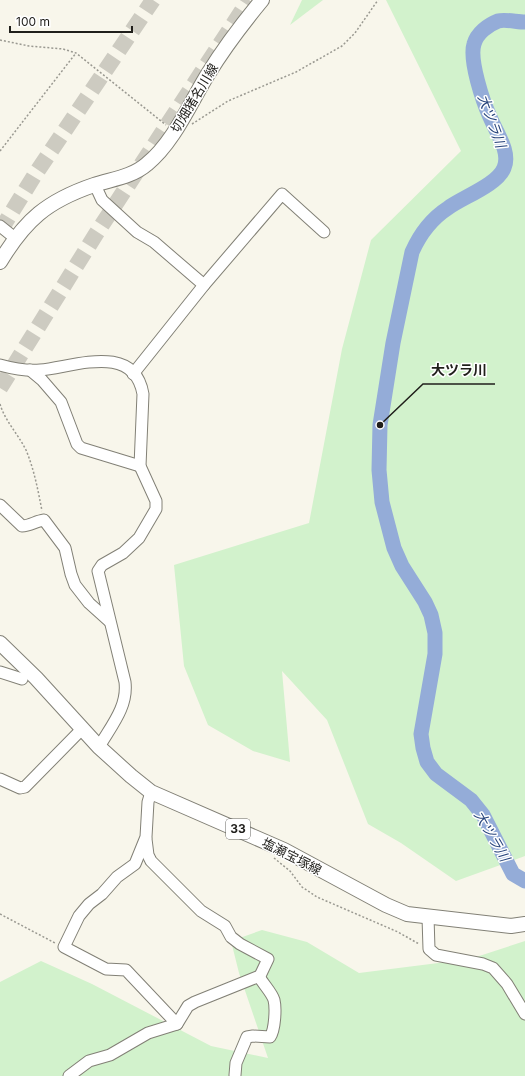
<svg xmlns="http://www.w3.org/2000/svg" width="525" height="1076" font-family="Inter,'Noto Sans JP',sans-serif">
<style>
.green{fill:#d2f2cc}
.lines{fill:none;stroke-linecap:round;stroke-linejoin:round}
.river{stroke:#94acd8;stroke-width:15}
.highway-tunnel{stroke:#cdcbc1;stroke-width:16;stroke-dasharray:16 8;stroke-linecap:butt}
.minor-casing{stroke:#828076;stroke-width:13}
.major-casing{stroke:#828076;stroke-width:16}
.path{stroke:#9a9991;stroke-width:1.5;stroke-dasharray:2 2;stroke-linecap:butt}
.minor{stroke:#fff;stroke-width:11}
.major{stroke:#fff;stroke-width:14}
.labels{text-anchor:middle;stroke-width:3;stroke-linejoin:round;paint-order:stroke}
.shield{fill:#fff;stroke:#63625f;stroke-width:1}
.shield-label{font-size:12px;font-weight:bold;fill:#201f1b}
.street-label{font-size:13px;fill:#201f1b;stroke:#fff}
.water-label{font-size:14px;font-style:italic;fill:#28457c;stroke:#fff}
.leader{fill:none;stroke:#201f1b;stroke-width:1.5}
.callout-dot{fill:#201f1b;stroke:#fff;stroke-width:1.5}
.callout-label{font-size:14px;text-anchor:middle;font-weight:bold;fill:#201f1b;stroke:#fff;stroke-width:3;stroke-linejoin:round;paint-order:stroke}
</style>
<rect width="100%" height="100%" fill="#f8f6eb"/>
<g class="green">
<polygon points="302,0 323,0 290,25"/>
<polygon points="386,0 525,0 525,856 456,881 401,843 368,824 327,720 282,671 290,762 253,751 208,725 184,666 174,565 309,523 342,349 371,240 461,151"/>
<polygon points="262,930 307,942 359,973 470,959 525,941 525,1076 0,1076 0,982 41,961 92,984 211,1046 268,1058 239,973 231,941"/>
</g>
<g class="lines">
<path class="river" d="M 525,22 C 517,22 505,19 498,21 C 488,25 477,33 474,44 C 469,60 483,102 490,117 C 496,132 511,152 504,168 C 497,185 463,197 448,208 C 431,219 420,234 412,252 L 393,343 L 380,425 L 379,470 L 382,502 L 394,548 L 402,566 L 425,602 L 431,615 L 435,633 L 435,654 L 421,734 L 423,748 L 427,762 L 436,774 L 471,800 L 483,815 L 513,874 L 525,881"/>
<g class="highway-tunnel">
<polyline points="0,231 36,173 153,0"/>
<polyline points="0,388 96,234 249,0"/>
</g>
<defs>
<g id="minor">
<polyline points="95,185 102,200 137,232 154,242 204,285"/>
<polyline points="0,226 15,238"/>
<path d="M 0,365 C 14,369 25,371 40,370 C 74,367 134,342 143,394 L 140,466 L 156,501 L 156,509 L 139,538 L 123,553 L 102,565 L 98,571 L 125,682 C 128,707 111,726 99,747"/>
<polyline points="30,370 42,380 61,402 77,444 81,448 140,466"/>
<polyline points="133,374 204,285 282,194 324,232"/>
<path d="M 0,505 L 22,526 C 30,526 36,521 44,520 L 65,548 L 71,574 L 75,585 L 89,603 L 109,621"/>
<polyline points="0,672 22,679"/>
<polyline points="0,779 20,788 25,787 82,729"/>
<polyline points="146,839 148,855 151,861 201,911 225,926 231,937 240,944 268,959 259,978"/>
<polyline points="428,917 429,949 436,955 483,964 493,968 507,984 525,1014"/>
<path d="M 177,1024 L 188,1006 L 195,1002 L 257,977 L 260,978 C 264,985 272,993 274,1000 C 276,1008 275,1030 270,1037 L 253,1036 L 247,1037 L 236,1063 L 235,1075"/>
<polyline points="69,1076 89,1061 110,1055 148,1033 177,1024 126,970 106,969 64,947 79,916 89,904 102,894 117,877 135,864 146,837 148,802 151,792"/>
</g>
<g id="major">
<path d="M 0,262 C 25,220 47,201 94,185 C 112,179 132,177 147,164 C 174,142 190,103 208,74 C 224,48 243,23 262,0"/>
<polyline points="0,643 36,678 99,747 131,776 151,792 284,850 386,905 407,914 511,926 525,924"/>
</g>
</defs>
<use href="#minor" class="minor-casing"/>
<use href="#major" class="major-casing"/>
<g class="path">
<polyline points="0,40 29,46 63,49 76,53 166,125"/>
<polyline points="192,124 228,101 296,72 342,46 355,33 378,0"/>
<polyline points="0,151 76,53"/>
<path d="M 0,404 C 5,421 18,434 26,450 C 34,469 38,490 42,511"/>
<polyline points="274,858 290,871 302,887 317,897 398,932 419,944"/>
<polyline points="0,914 55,943"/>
</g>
<use href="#minor" class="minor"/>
<use href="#major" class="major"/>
</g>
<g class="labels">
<rect class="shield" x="226" y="819" width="24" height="20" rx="3"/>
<g class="shield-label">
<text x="238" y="833">33</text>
</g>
<g class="street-label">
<text transform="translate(194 98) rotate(-59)" y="5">切畑猪名川線</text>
<text transform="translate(292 856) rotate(27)" y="5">塩瀬宝塚線</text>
</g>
<g class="water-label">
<text transform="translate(492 121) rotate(70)" y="5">大ツラ川</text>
<text transform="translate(492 836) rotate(60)" y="5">大ツラ川</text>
</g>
</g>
<path class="leader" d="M380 425L423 384H495"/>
<circle class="callout-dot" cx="380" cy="425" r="4"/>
<g class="callout-label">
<text x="459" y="375">大ツラ川</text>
</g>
<path d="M10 26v6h122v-6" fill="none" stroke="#201f1b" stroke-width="2"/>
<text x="16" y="26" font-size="12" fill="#201f1b" stroke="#ffffff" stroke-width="3" paint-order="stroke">100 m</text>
</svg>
